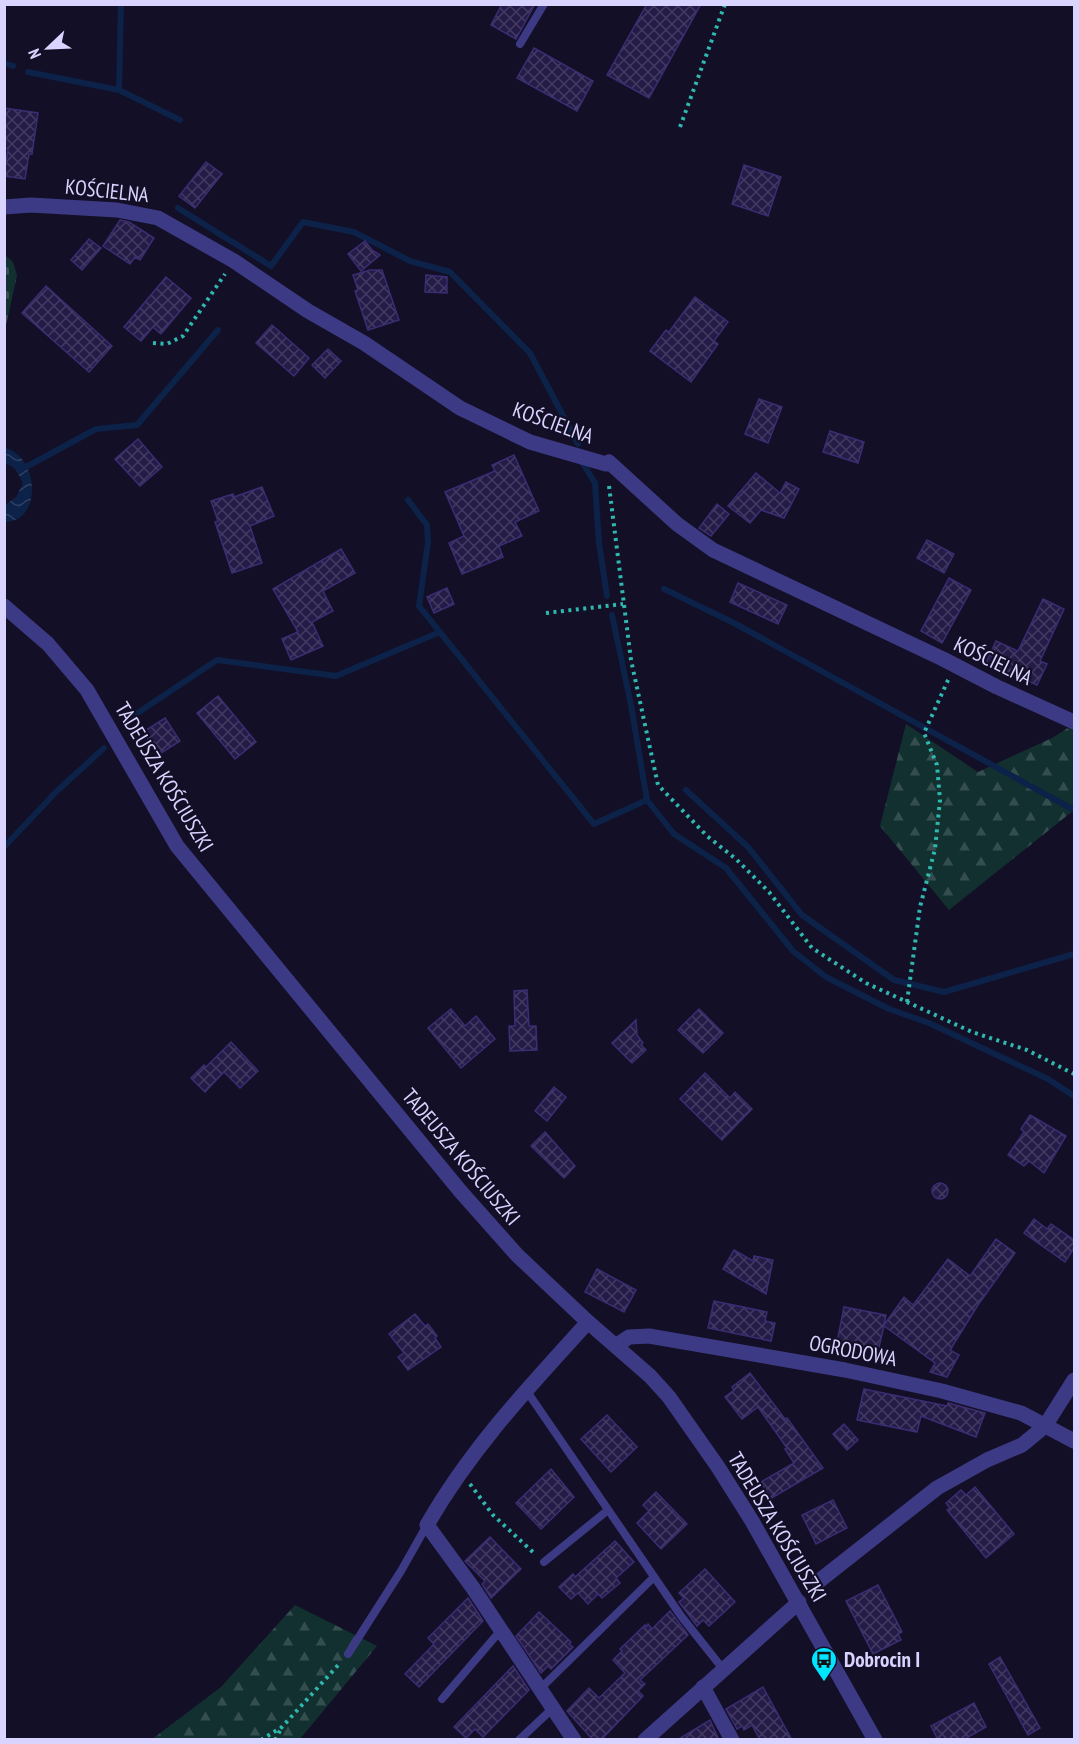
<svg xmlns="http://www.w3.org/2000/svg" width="1079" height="1744" font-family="'PT Sans Narrow',sans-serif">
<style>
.forest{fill:url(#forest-firs)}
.cemetery{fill:url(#cemetery-stones)}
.water{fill:url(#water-waves)}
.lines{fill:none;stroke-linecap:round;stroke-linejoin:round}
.stream{stroke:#0c2248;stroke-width:6}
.building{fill:url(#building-cross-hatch);stroke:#3b2d73;stroke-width:1.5}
.path{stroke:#2fb8b0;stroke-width:4;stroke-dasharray:3 4.5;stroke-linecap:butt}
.service{stroke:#3d3a85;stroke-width:8}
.minor{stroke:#3d3a85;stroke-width:15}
.tertiary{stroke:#3d3a85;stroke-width:15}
.labels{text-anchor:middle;stroke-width:4.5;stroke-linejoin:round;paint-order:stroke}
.street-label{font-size:21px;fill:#d9d4ff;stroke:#130f26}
.poi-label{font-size:21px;font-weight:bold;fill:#d9d4ff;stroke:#130f26;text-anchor:start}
</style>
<defs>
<pattern id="forest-firs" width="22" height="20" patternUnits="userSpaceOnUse" patternTransform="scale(1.5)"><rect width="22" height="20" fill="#12302f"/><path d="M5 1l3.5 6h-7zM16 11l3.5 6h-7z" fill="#344d4e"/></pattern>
<pattern id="cemetery-stones" width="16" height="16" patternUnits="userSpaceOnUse" patternTransform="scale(1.5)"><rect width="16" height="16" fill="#12302f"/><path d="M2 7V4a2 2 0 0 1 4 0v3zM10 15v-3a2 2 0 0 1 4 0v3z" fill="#344d4e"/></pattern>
<pattern id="water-waves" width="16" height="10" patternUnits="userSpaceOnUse" patternTransform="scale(1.5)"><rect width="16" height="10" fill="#0c2248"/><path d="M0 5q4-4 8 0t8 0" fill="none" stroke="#2f4163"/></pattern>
<pattern id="building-cross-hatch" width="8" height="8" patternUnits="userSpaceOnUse" patternTransform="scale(1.5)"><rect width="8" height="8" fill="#241b47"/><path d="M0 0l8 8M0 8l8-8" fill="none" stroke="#433b63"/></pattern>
</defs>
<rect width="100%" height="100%" fill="#130f26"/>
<g class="forest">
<polygon points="906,724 978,772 1052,738 1074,724 1074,810 949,910 880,826"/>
<polygon points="295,1605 377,1646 300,1739 151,1740 221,1687"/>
</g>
<polygon class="cemetery" points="5,255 13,262 17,275 5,330"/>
<path class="water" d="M 5,448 C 38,455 44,521 5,522 L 5,505 L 16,497 L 23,483 C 19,475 15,465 5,464 Z"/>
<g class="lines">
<g class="stream">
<polyline points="4,63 13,66"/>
<polyline points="28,72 119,90 180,120"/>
<polyline points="119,90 121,4"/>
<polyline points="178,208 271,266 303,222 354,232 410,261 450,272 530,353 578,444"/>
<polyline points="582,462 595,483 599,543 607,596"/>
<polyline points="26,467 96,429 137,425 218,330"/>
<polyline points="408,500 427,525 428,542 419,606 594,824 647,800"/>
<polyline points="664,589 734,623 1074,810"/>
<polyline points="612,615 631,705 647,800 674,834 726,868 793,951 826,977 889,1009 929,1023 1048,1079 1074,1096"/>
<polyline points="130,718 217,660 336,676 440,632"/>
<polyline points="686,790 748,847 802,915 894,980 944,992 1074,954"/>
<polyline points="4,847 56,792 104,748"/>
</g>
</g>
<g class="building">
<polygon points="502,4 535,4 516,39 491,25"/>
<polygon points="647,4 701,4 649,98 607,75"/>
<polygon points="534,48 593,81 577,111 517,78"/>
<polygon points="4,108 38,113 32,154 29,154 25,179 4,176 8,149 4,148"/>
<polygon points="206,162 222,174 195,208 179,196"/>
<polygon points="744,165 781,177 768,216 732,204"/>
<polygon points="120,220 129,222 154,238 140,260 135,257 130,264 103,246"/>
<polygon points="89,239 101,248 82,270 71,260"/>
<polygon points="365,241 372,250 380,255 361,271 348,254"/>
<polygon points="370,270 382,270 399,320 368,330 355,291 358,290 353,275"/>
<polygon points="426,275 447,277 447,293 425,292"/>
<polygon points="166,277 191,298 161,334 153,327 141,341 124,327"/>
<polygon points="46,286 112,346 89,372 22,313"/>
<polygon points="695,297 728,322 714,341 718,344 691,382 650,351 666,330 669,332"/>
<polygon points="272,325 309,358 294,376 256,343"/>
<polygon points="328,349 341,361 325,378 312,365"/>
<polygon points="759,399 782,407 768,443 745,434"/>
<polygon points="830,431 864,442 858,463 823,452"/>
<polygon points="138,439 162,467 140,486 115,459"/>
<polygon points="514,455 539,511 515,522 522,536 499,546 503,557 462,574 449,543 464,536 445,492 495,471 492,465"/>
<polygon points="756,473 780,493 786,482 799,489 784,518 761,510 750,523 728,506"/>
<polygon points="262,487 274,516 250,526 262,563 232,573 215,522 218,521 211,501 233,494 234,497"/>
<polygon points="717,504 729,514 711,536 699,528"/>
<polygon points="927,540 954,554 944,573 917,558"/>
<polygon points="341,549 355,573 323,591 333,611 312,622 323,646 291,660 282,639 298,632 273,589"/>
<polygon points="949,578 971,590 942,643 921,631"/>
<polygon points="738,583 787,605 778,624 730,602"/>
<polygon points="447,588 454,604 434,613 427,597"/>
<polygon points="1043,599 1064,609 1040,661 1047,664 1037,685 986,663 996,641 1018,651"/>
<polygon points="218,696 256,742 235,759 197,713"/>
<polygon points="165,718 180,741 158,755 143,732"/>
<polygon points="527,990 529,1026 536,1026 537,1050 510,1051 509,1026 515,1026 514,991"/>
<polygon points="451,1009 465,1026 476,1016 495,1039 461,1068 428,1028"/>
<polygon points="699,1009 723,1033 703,1053 678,1030"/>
<polygon points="636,1020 637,1035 643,1043 641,1045 646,1050 632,1063 612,1043"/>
<polygon points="231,1042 258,1071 240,1088 224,1072 205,1092 191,1078 204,1065 206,1067"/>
<polygon points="705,1073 730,1098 735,1092 752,1109 722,1140 680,1099"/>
<polygon points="554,1087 566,1097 547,1121 535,1111"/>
<polygon points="1030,1115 1066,1136 1044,1173 1029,1161 1024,1166 1008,1155 1024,1132 1021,1129"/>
<polygon points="545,1132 575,1166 564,1178 531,1146"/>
<circle cx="940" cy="1191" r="8"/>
<polygon points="1034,1219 1047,1229 1051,1224 1074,1240 1074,1248 1065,1262 1024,1233"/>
<polygon points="996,1239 1015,1253 978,1305 950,1350 959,1355 947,1377 930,1372 935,1363 884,1326 878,1351 837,1342 844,1307 886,1315 884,1325 904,1297 913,1305 948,1259 970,1276"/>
<polygon points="734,1250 753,1261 754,1256 773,1260 766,1294 723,1269"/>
<polygon points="597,1269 636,1290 624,1312 585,1292"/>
<polygon points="714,1301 767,1312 765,1321 775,1323 771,1341 708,1328"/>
<polygon points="415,1314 425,1326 428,1324 437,1336 435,1338 441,1347 408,1370 398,1357 404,1353 389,1334"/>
<polygon points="750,1373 785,1419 787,1418 823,1468 770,1499 761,1482 794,1463 785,1449 787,1448 758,1407 742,1419 725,1397 734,1390 732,1387"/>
<polygon points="864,1389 947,1406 948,1403 985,1413 976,1437 921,1416 917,1432 857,1420"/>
<polygon points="607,1415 637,1447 611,1472 581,1439"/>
<polygon points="844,1424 858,1440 847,1450 833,1434"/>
<polygon points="551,1469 574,1497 541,1529 516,1503"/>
<polygon points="975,1487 1014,1534 986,1558 947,1510 950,1508 946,1503 961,1490 966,1495"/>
<polygon points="656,1492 687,1524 661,1549 637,1523 649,1511 643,1505"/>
<polygon points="833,1500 847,1528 816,1544 802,1515"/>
<polygon points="490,1537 521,1569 491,1598 482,1584 485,1581 465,1561"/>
<polygon points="615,1541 634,1562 616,1578 620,1583 602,1598 598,1594 588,1604 578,1593 571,1599 559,1587 573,1574 575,1577"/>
<polygon points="705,1569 735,1602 709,1626 703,1620 697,1626 679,1602 684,1598 679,1593"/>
<polygon points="878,1585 902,1632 898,1634 901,1640 873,1654 846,1601"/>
<polygon points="468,1598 483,1621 419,1687 405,1674 434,1644 428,1638"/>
<polygon points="670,1611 688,1635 640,1680 645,1684 638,1691 643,1696 601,1740 593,1740 567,1711 589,1688 599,1698 625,1673 613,1660 622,1651 620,1649 645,1625 646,1627 648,1624 652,1629"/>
<polygon points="539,1612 571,1642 569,1644 573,1647 551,1669 548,1666 541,1673 516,1636"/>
<polygon points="1000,1657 1040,1728 1028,1735 989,1664"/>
<polygon points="513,1666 529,1690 483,1737 475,1729 466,1738 454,1727"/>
<polygon points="763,1687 792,1740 760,1740 752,1725 744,1730 742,1726 737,1729 726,1709"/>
<polygon points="974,1703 986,1727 963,1740 938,1740 931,1726"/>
<polygon points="710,1720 719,1740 677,1740"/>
</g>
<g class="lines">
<g class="path">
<polyline points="680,127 725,4"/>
<polyline points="153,343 167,344 183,336 225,274"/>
<polyline points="609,486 631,660 658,785 707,836 736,859 769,892 812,948 866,983 972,1032 1027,1050 1074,1074"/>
<polyline points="546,613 623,604"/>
<polyline points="907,1002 920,907 935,849 940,800 937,765 924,733 949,678"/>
<polyline points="470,1484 493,1515 536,1555"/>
<polyline points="261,1740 282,1727 340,1663"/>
<polyline points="275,1740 282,1727"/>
</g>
<g class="service">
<polyline points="520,44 544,4"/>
<polyline points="526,1390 681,1616 723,1669"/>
<polyline points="544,1562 608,1510"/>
<polyline points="348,1654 401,1571 427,1525"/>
<polyline points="540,1689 654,1577"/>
<polyline points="442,1699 501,1630"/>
<polyline points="519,1740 553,1708"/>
</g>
<g class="minor">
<polyline points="4,207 31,205 117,210 158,218 234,261 308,311 364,343 460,408 530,442 606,464 609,462 677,524 713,550 943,659 997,687 1074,722"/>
<polyline points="617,1345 629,1337 649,1336 845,1370 942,1391 1021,1413 1074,1441"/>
<polyline points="819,1581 937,1488 987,1460 1022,1445 1045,1426 1074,1380"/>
<polyline points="703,1687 732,1740"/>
<path d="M 574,1740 L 473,1588 L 427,1525 C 471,1448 529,1387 588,1322"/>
<polyline points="645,1740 799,1602"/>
</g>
<polyline class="tertiary" points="4,606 48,644 87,690 177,846 461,1192 517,1255 588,1322 650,1376 669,1397 718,1467 752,1521 875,1740"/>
</g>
<defs>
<symbol id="bus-pin" viewBox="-11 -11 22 30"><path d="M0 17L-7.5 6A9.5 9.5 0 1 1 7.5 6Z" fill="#00e5ff" stroke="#130f26"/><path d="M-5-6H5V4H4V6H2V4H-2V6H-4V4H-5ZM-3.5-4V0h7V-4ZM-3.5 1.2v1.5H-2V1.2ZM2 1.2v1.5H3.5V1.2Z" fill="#111"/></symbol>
</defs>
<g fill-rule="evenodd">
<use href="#bus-pin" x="809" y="1645" width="30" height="40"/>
</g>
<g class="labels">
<g class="street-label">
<text transform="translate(107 191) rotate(6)" y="7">KOŚCIELNA</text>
<text transform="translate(553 423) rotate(20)" y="7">KOŚCIELNA</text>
<text transform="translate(993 661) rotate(26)" y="7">KOŚCIELNA</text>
<text transform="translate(164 777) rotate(59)" y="7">TADEUSZA KOŚCIUSZKI</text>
<text transform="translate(461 1157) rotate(50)" y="7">TADEUSZA KOŚCIUSZKI</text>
<text transform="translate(853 1351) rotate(11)" y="7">OGRODOWA</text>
<text transform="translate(777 1527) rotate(59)" y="7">TADEUSZA KOŚCIUSZKI</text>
</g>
<g class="poi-label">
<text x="844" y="1667">Dobrocin I</text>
</g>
</g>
<rect width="1079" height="1744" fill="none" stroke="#d9d4ff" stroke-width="12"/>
<g transform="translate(48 48) rotate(247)" stroke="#130f26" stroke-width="4.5" paint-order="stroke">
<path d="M0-4.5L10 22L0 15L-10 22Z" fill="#d9d4ff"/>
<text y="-9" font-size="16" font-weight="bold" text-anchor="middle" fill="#d9d4ff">N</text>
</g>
</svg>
